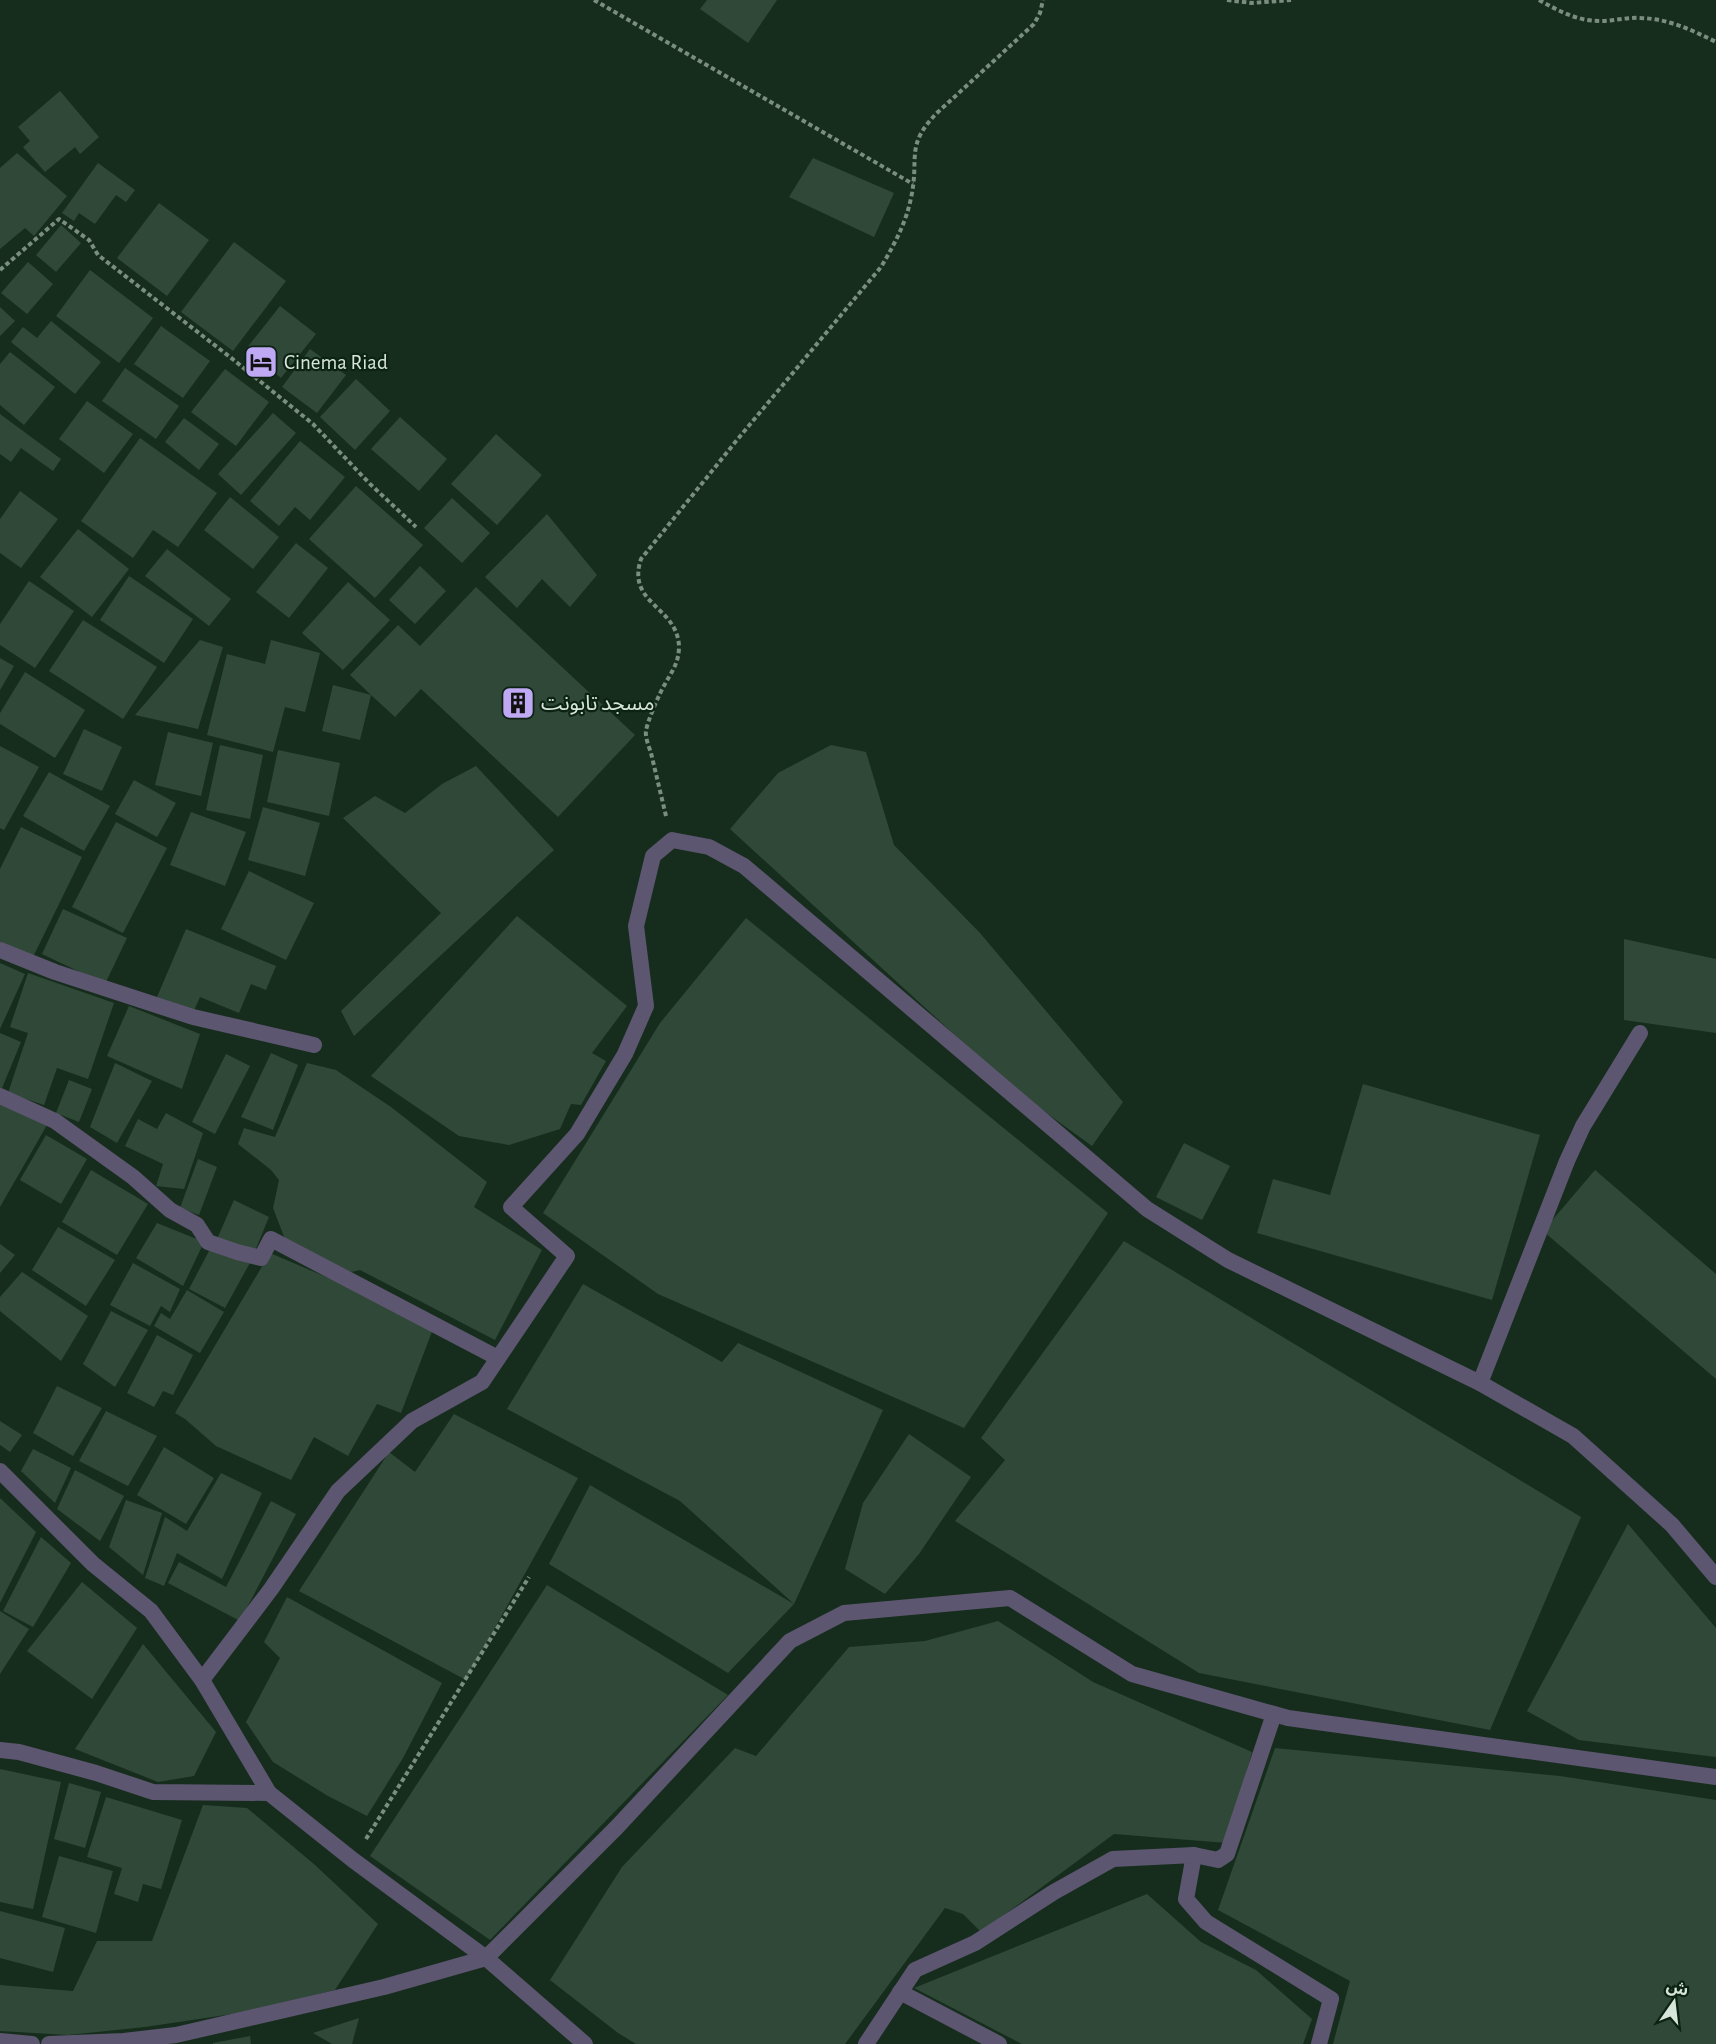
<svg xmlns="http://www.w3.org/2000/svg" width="1716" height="2044" font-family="'Alegreya Sans','Noto Sans Arabic',sans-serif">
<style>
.building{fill:#304837}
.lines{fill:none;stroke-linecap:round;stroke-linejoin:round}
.path{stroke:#7a8d7f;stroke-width:4;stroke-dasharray:4.5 3;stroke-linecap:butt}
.service{stroke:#5d5670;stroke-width:16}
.minor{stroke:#5d5670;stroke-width:16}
.labels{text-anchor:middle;stroke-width:4.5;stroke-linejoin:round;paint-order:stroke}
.poi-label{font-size:21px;fill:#d7e5da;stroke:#0c2314;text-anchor:start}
</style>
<rect width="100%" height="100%" fill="#162d1d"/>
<g class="building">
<polygon points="707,0 777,0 748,43 700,9"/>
<polygon points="60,91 99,137 80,154 75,147 45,172 23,147 30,141 18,127"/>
<polygon points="17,153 67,196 34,236 25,228 0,249 0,168"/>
<polygon points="813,158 894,193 874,237 789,197"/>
<polygon points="98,163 135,190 126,202 116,195 95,224 79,213 74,221 62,213"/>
<polygon points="159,203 209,240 167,296 117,258"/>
<polygon points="61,225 81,243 56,272 36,255"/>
<polygon points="234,242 286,281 233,351 181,312"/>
<polygon points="28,262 53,284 27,314 1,293"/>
<polygon points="90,270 153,318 119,363 56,316"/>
<polygon points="280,306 316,334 281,378 246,349"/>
<polygon points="0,307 15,321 0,336"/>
<polygon points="51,321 101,362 75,394 11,342 23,327 37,338"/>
<polygon points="161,326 210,361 183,398 134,364"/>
<polygon points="310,349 346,375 317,413 282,387"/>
<polygon points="10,352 55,387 24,425 0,405 0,364"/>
<polygon points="125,368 179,406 156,439 102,401"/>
<polygon points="225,369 269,402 236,446 191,412"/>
<polygon points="356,379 390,411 355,450 320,417"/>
<polygon points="87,401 133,434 104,473 59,439"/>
<polygon points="273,413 296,433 241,495 218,474"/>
<polygon points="0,414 61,459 53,471 21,448 11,462 0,454"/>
<polygon points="400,417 447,459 419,491 371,449"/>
<polygon points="184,418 219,444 199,470 165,442"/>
<polygon points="496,434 542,475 497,525 451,484"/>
<polygon points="140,438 217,493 178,547 153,530 133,558 81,521"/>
<polygon points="300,441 345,477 310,520 295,507 279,526 250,501"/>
<polygon points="356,486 423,545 375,598 309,539"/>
<polygon points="20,491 58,519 21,568 0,553 0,519"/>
<polygon points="230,497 279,537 253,569 204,530"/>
<polygon points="452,498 490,533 462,563 424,528"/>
<polygon points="547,514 597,575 570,607 542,579 517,608 485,577"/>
<polygon points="78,529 129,569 92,617 40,577"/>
<polygon points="296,543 328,568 289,618 256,592"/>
<polygon points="167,549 231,599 209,626 145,576"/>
<polygon points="420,566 446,591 415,624 389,600"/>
<polygon points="129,576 193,619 164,663 100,620"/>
<polygon points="29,581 74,611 35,668 0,645 0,624"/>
<polygon points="348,582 390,620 343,670 302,633"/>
<polygon points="476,587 635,735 558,817 421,689 395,717 371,695 360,740 322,731 333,685 371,695 350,675 398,625 420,646"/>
<polygon points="83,620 157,667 123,719 49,671"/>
<polygon points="200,640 223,647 198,729 135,715"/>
<polygon points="271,640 320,653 305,712 285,707 273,752 207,735 227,654 265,664"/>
<polygon points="0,658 14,666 0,690"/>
<polygon points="25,672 85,710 55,758 0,724 0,713"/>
<polygon points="84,729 122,747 102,791 63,774"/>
<polygon points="168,732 213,743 201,796 155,785"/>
<polygon points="220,745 263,755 250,819 206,810"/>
<polygon points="831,745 866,752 894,845 980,933 1123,1102 1092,1146 1016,1091 730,829 778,773"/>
<polygon points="0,746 39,767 4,830 0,828"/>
<polygon points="278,750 340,763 329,816 267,802"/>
<polygon points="476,766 554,850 354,1036 341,1011 441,913 343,818 375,796 405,813 442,784"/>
<polygon points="49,772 110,806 84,851 23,816"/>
<polygon points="134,780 176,803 157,837 115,814"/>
<polygon points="263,807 320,823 305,876 248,860"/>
<polygon points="191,812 246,832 225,886 170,865"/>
<polygon points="116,822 167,848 123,933 72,907"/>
<polygon points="21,827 82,857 32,959 0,944 0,869"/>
<polygon points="249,871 314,903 286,960 221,929"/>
<polygon points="63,909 127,938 105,984 42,954"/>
<polygon points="517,916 627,1006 592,1053 606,1061 581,1105 571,1104 560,1129 509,1145 459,1136 371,1076"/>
<polygon points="746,918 1108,1213 964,1428 658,1294 543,1213 660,1023"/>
<polygon points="186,929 276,966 266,990 251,984 239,1013 200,997 193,1013 157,997"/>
<polygon points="1624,939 1716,959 1716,1033 1624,1020"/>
<polygon points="0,963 25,974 0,1029"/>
<polygon points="28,973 114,1003 88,1079 57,1068 44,1105 8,1093 28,1033 10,1027"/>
<polygon points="129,1006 200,1034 182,1089 107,1056"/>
<polygon points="0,1033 21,1042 0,1093"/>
<polygon points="271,1053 298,1065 273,1130 241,1117"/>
<polygon points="226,1054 250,1066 215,1134 192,1122"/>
<polygon points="115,1063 152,1081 117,1143 90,1127"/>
<polygon points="307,1063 336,1070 391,1107 487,1182 474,1207 542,1250 495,1340 360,1270 351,1272 288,1247 273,1208 279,1180 271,1170 238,1144 244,1128 275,1137"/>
<polygon points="69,1080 92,1089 79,1122 56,1113"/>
<polygon points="1363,1084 1540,1135 1492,1300 1257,1233 1273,1179 1330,1195"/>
<polygon points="0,1104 47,1125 0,1207"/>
<polygon points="166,1113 203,1133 184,1189 156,1186 163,1164 125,1146 138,1119 157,1129"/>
<polygon points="46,1135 87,1159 61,1204 20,1180"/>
<polygon points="1184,1143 1230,1166 1202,1220 1156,1197"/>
<polygon points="198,1159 217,1167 199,1215 180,1208"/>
<polygon points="91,1170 148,1204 117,1255 62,1222"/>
<polygon points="1595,1170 1716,1274 1716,1379 1543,1231"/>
<polygon points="234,1200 269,1217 255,1251 217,1239"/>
<polygon points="157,1223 204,1242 183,1286 136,1258"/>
<polygon points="58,1227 115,1260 86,1306 32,1270"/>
<polygon points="1124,1241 1581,1517 1490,1730 1199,1673 955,1521 1005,1460 981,1438"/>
<polygon points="0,1244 15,1255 0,1273"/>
<polygon points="210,1249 251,1261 225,1308 189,1289"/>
<polygon points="270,1253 350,1287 433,1329 401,1413 377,1404 348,1456 314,1437 291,1480 216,1446 185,1419 175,1413"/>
<polygon points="133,1263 180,1289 170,1312 161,1306 150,1326 110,1305"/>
<polygon points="22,1272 88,1316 61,1361 0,1311 0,1297"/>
<polygon points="583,1284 722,1362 738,1343 883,1410 794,1604 680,1501 507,1409"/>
<polygon points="187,1290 224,1312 200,1353 154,1326 161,1313 170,1319"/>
<polygon points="111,1311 148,1330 115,1387 83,1364"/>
<polygon points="157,1335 193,1355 173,1395 163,1391 154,1407 127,1393"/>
<polygon points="57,1386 102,1408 73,1456 33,1433"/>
<polygon points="106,1411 157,1436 128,1486 79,1461"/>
<polygon points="454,1414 578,1478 466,1680 299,1591 389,1452 415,1472"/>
<polygon points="0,1421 22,1435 10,1452 0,1445"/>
<polygon points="909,1434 971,1477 919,1554 885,1594 845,1569 863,1503"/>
<polygon points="164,1447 214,1478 186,1524 137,1495"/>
<polygon points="33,1449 71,1468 55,1503 21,1471"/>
<polygon points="75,1470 124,1496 100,1541 57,1509"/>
<polygon points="221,1473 262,1493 222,1579 177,1553 164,1586 145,1578 165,1517 187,1531"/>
<polygon points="590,1485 794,1604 728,1673 549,1564"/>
<polygon points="0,1498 36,1532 0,1603"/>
<polygon points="126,1500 162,1513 143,1575 109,1547"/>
<polygon points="271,1501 296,1514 240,1621 168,1583 179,1562 226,1587"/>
<polygon points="1628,1524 1716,1628 1716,1757 1579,1740 1527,1711"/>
<polygon points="41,1537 71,1563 33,1627 3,1611"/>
<polygon points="82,1582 137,1628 92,1699 27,1651"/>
<polygon points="547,1585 728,1695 490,1940 370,1856"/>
<polygon points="287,1597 442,1683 403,1758 367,1816 328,1796 273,1762 246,1722 280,1658 264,1642"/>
<polygon points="0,1611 29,1629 0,1674"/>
<polygon points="998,1621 1093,1682 1252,1752 1227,1843 1114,1834 981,1932 963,1914 945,1908 845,2044 636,2044 618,2033 550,1980 622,1867 735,1748 756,1756 849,1647 925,1641"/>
<polygon points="143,1644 216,1732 194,1776 158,1782 75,1749"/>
<polygon points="1275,1748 1560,1776 1716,1800 1716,2044 1333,2044 1350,1981 1218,1910"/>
<polygon points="0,1769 61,1782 33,1909 0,1902"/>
<polygon points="69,1783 101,1792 85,1848 54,1839"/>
<polygon points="106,1797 182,1820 161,1889 143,1884 138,1902 114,1894 122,1868 87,1857"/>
<polygon points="203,1805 247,1808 315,1865 378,1924 335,1990 246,2012 145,2027 68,2035 0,2031 0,1985 73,1991 97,1941 152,1941"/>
<polygon points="59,1856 113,1871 96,1933 42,1917"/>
<polygon points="1147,1894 1201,1942 1256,1970 1312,2019 1303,2044 1022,2044 914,1988"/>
<polygon points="0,1911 65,1928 53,1972 0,1958"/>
<polygon points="359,2018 352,2044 332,2044 313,2033"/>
<polygon points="250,2036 251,2044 213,2044 213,2043"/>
</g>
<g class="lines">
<g class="path">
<polyline points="594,0 913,184"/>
<polyline points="1227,0 1252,3 1291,0"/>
<path d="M 1539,0 C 1559,11 1577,21 1600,21 C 1614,21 1627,17 1641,18 C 1669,19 1692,30 1716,42"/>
<polyline points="0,270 59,219 89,240 98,255 230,357 313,424 369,483 416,527"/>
<path d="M 666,816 C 661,795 656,774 651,753 C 649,747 645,737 646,731 C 647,722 660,692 665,684 C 672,671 679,663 679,646 C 677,606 626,604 641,559 L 737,440 L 881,267 C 894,245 906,223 911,198 C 920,157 904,146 938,112 L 1034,24 L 1040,13 L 1043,0"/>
<polyline points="366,1839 529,1577"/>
</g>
<polyline class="service" points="1480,1383 1567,1161 1583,1126 1640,1033"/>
<g class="minor">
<polyline points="0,950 55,972 193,1017 314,1045"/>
<polyline points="0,1096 55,1121 133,1177 170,1210 197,1225 208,1242 237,1252 261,1258 271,1239 498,1358"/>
<polyline points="0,1471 93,1564 151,1611 202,1680 269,1793 353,1860 486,1958 585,2044"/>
<polyline points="202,1680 271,1589 338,1491 412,1421 482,1382 567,1256 511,1207 577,1134 625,1054 646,1006 636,926 653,856 672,840 709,847 744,866 1147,1209 1228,1260 1480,1383 1573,1436 1672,1525 1716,1577"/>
<polyline points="0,1750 19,1752 96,1773 153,1792 269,1793"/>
<polyline points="1194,1855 1186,1899 1206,1922 1331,1999 1319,2044"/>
<polyline points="900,1992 999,2044"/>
<polyline points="0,2041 32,2044"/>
<polyline points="49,2044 124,2041 176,2035 384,1987 486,1958 617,1827 790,1641 844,1613 1010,1598 1132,1674 1288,1718 1716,1777"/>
<polyline points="866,2044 915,1970 975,1943 1054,1892 1113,1859 1194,1855 1218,1860 1227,1854 1274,1714"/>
</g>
</g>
<defs>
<symbol id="hotel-square" viewBox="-11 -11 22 22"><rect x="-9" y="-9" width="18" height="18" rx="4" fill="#bfa9f4" stroke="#0c2314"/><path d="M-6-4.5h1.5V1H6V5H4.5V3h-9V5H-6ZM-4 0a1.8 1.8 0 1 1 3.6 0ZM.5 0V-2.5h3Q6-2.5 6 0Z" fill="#111"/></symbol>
<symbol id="building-square" viewBox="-11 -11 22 22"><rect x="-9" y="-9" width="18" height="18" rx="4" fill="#bfa9f4" stroke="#0c2314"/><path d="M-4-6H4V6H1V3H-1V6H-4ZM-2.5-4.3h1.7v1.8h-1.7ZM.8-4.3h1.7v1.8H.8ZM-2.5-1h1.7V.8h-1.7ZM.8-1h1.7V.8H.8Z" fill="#111"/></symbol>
</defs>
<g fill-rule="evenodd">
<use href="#hotel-square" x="242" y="343" width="38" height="38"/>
<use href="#building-square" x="499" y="684" width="38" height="38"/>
</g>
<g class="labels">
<g class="poi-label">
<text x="284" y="369">Cinema Riad</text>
<text x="541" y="710">مسجد تابونت</text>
</g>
</g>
<g transform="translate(1674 2002) rotate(14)" stroke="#0c2314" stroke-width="4.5" paint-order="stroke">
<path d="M0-4.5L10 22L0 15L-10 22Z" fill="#d7e5da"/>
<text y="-9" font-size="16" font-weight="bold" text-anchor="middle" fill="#d7e5da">ش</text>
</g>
</svg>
